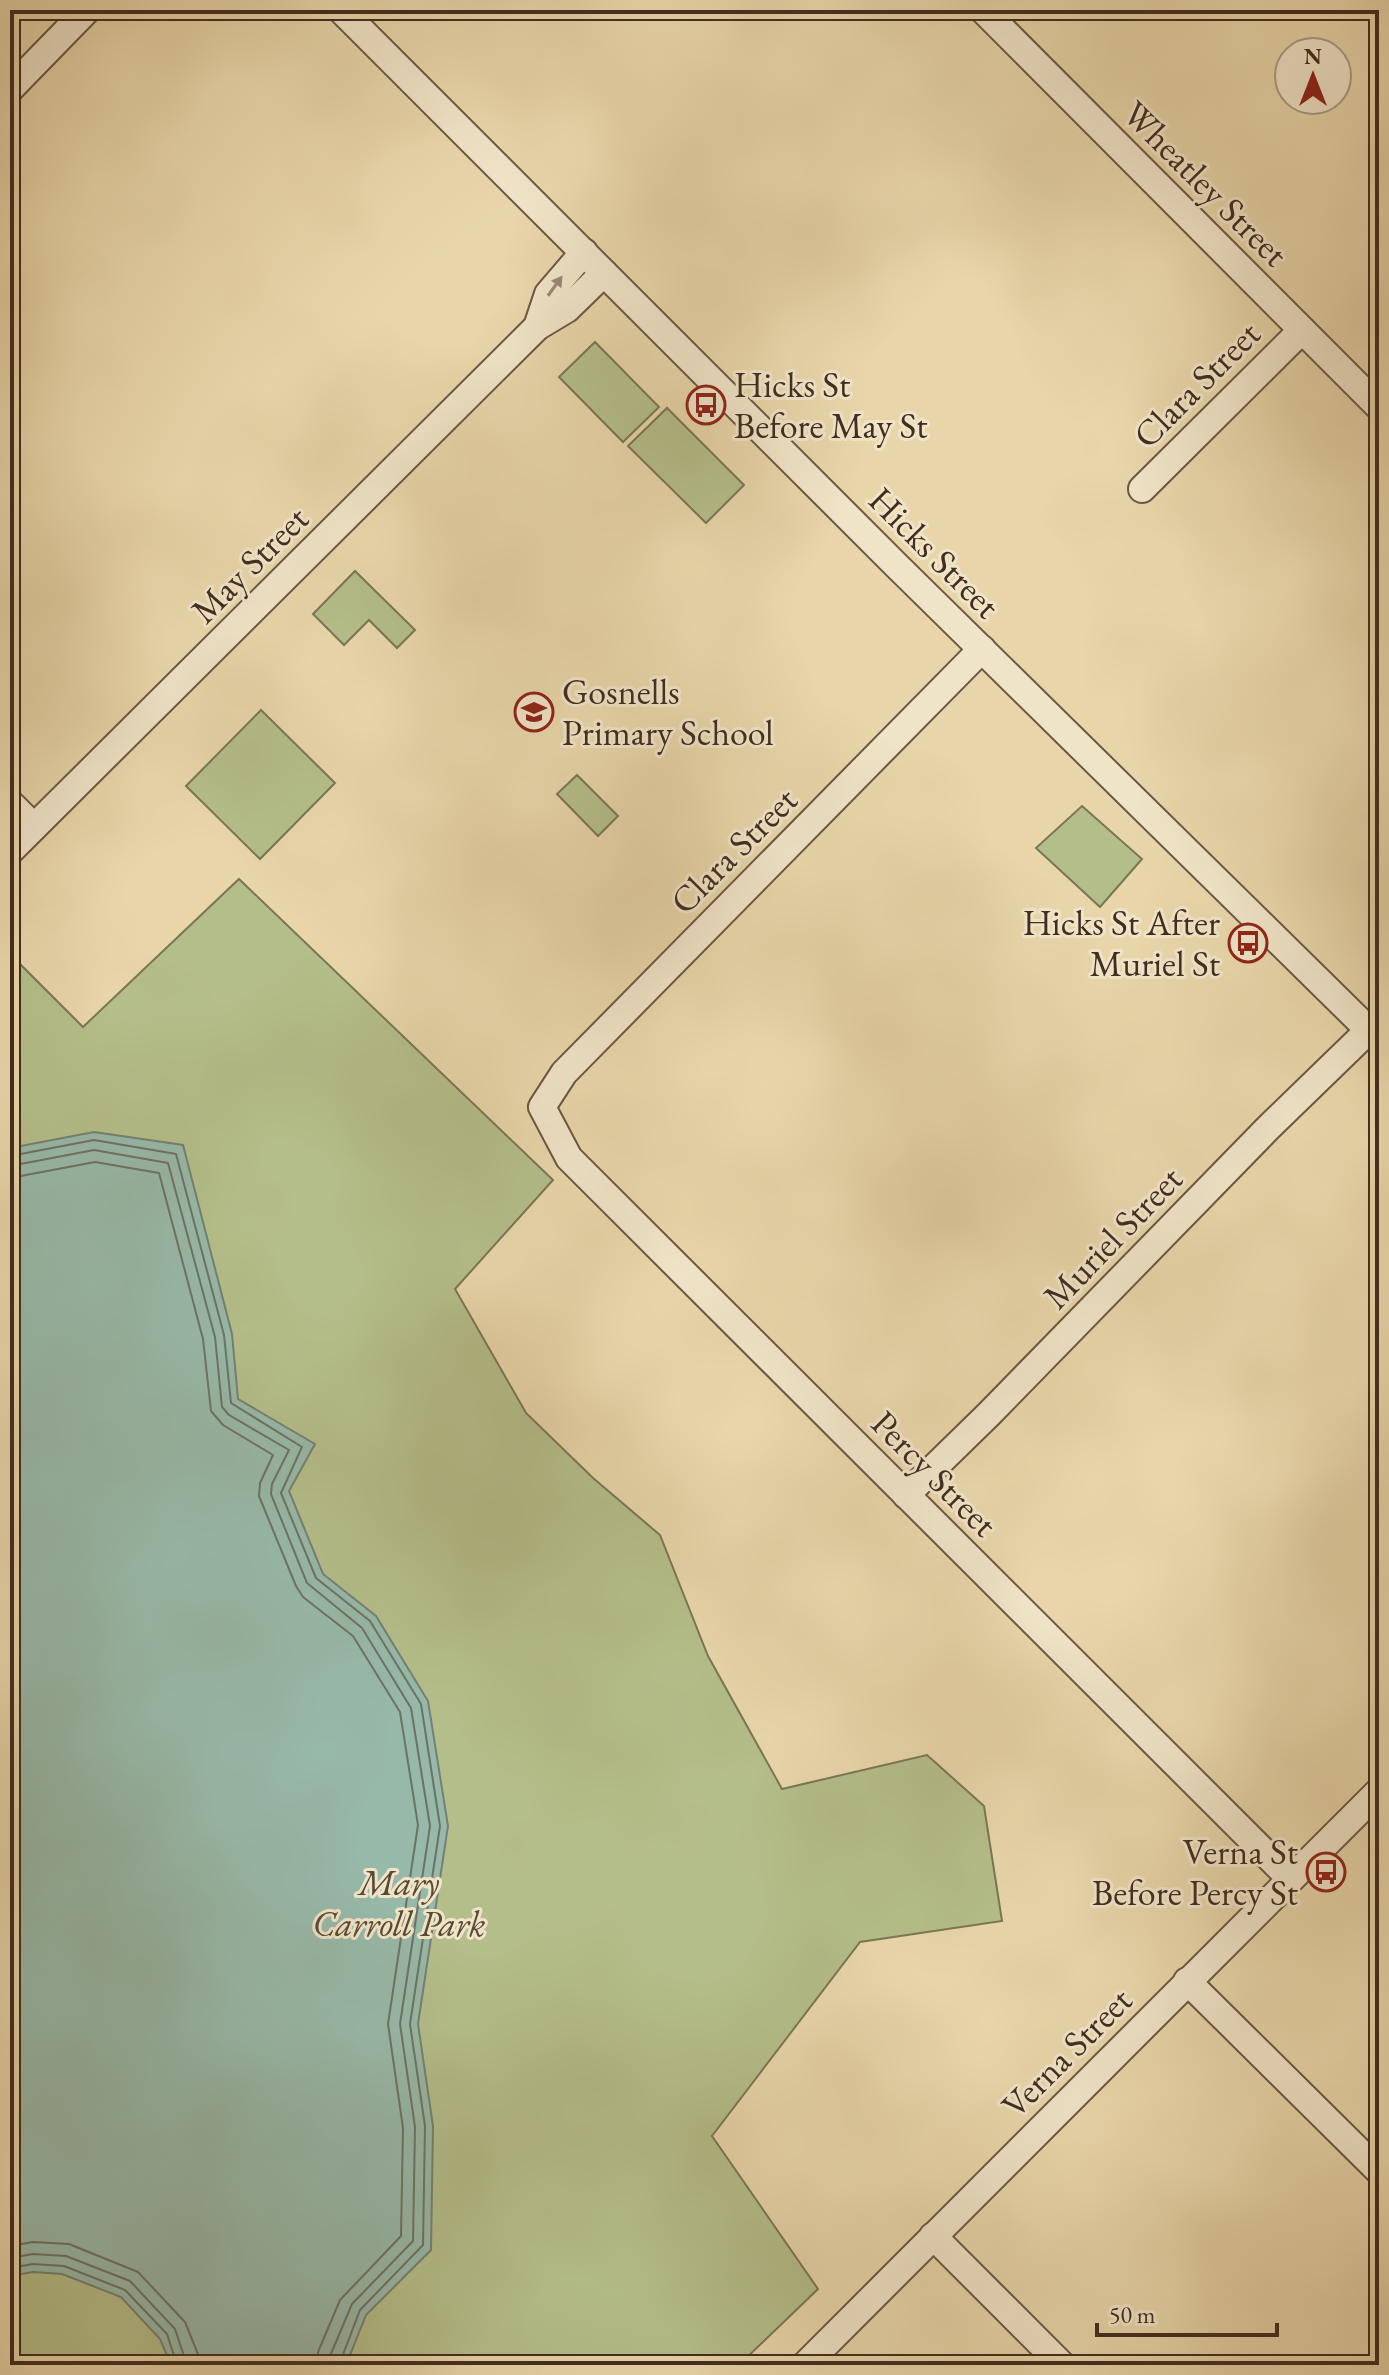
<svg xmlns="http://www.w3.org/2000/svg" width="1389" height="2375" font-family="'EB Garamond',serif">
<style>
.green{fill:#b4be8a;stroke:#7b7655;stroke-width:2}
.water{fill:#97b9a9;stroke:#758172;stroke-width:2}
.lines{fill:none;stroke-linecap:round;stroke-linejoin:round}
.shore{stroke:#6c7364;stroke-width:2}
.minor-casing{stroke:#6c5742;stroke-width:30}
.minor{stroke:#f0e4c8;stroke-width:26}
.oneway{fill:#998874}
.labels{text-anchor:middle;stroke-width:6;stroke-linejoin:round;paint-order:stroke}
.street-label{font-size:36px;fill:#422d20;stroke:#f0e4c8}
.poi-label{font-size:36px;fill:#422d20;stroke:#f0e4c8;text-anchor:start}
.park-label{font-size:36px;font-style:italic;fill:#594a35;stroke:#f0e4c8}
</style>
<rect width="100%" height="100%" fill="#e8d6aa"/>
<filter id="stains"><feTurbulence type="fractalNoise" baseFrequency=".0025" numOctaves="4"/><feColorMatrix values="0 0 0 0 .2 0 0 0 0 .09 0 0 0 0 .02 0 0 0 .5 -.17"/></filter>
<radialGradient id="worn" r=".72"><stop offset=".6" stop-color="#630" stop-opacity="0"/><stop offset="1" stop-color="#630" stop-opacity=".3"/></radialGradient>
<g class="green">
<polygon points="595,342 659,407 623,442 559,377"/>
<polygon points="667,408 744,485 706,523 628,446"/>
<polygon points="355,571 415,630 397,648 369,620 344,645 313,614"/>
<polygon points="261,710 335,783 260,859 186,786"/>
<polygon points="577,775 618,816 598,836 557,794"/>
<polygon points="1082,806 1142,859 1100,907 1036,848"/>
<polygon points="239,879 553,1180 455,1289 526,1413 593,1478 660,1535 708,1656 782,1789 927,1755 984,1806 1002,1921 860,1942 712,2136 818,2289 739,2365 10,2365 10,954 83,1027"/>
</g>
<polygon class="water" points="94,1132 183,1145 232,1334 238,1399 315,1444 289,1491 323,1574 376,1616 428,1701 448,1826 418,2024 433,2126 431,2250 366,2315 346,2365 171,2365 160,2339 121,2297 62,2274 33,2272 10,2276 10,1148"/>
<g class="lines">
<g class="shore">
<polyline points="10,1156 94,1140 176,1154 224,1335 231,1403 302,1447 281,1493 316,1578 370,1621 421,1704 440,1826 410,2024 425,2126 423,2245 360,2310 339,2365"/>
<polyline points="10,1166 94,1150 168,1163 215,1337 222,1407 229,1415 289,1450 272,1484 271,1494 307,1583 362,1628 411,1708 430,1826 400,2024 415,2127 413,2241 352,2304 330,2356 329,2365"/>
<polyline points="10,1178 95,1162 159,1173 203,1339 211,1411 223,1425 273,1455 260,1483 259,1496 296,1586 303,1597 353,1636 400,1712 418,1825 388,2024 403,2128 401,2236 340,2300 318,2352 317,2365"/>
<polyline points="10,2246 33,2242 69,2244 138,2272 185,2322 198,2354 199,2365"/>
<polyline points="10,2258 33,2254 66,2256 130,2281 175,2329 187,2365"/>
<polyline points="10,2268 33,2264 64,2266 125,2290 167,2334 177,2365"/>
</g>
<defs>
<g id="minor">
<polyline points="341,10 897,566 1379,1040"/>
<polyline points="983,10 1379,407"/>
<polyline points="10,89 87,10"/>
<polyline points="537,327 548,294 584,252"/>
<polyline points="1142,489 1302,330"/>
<polyline points="982,649 564,1073 542,1107 569,1158 1291,1879"/>
<polyline points="10,803 34,827"/>
<polyline points="10,851 537,327 567,309 604,273"/>
<polyline points="906,1495 989,1414 1268,1128 1369,1030"/>
<polyline points="1187,1981 1379,2171"/>
<polyline points="933,2236 1062,2365"/>
<polyline points="805,2365 1379,1791"/>
</g>
</defs>
<use href="#minor" class="minor-casing"/>
<use href="#minor" class="minor"/>
</g>
<defs><path id="oneway-solid" d="M-6-.8H1V-3.2L6.5 0L1 3.2V.8H-6Z" transform="scale(2)"/></defs>
<use class="oneway" href="#oneway-solid" transform="translate(555 286) rotate(-54)"/>
<defs>
<symbol id="bus-ring" viewBox="-11 -11 22 22"><circle r="9.5" fill="#f0e4c8" stroke="#8f2418" stroke-width="1.5"/><path d="M-5-6H5V4H4V6H2V4H-2V6H-4V4H-5ZM-3.5-4V0h7V-4ZM-3.5 1.2v1.5H-2V1.2ZM2 1.2v1.5H3.5V1.2Z" fill="#8f2418"/></symbol>
<symbol id="school-ring" viewBox="-11 -11 22 22"><circle r="9.5" fill="#f0e4c8" stroke="#8f2418" stroke-width="1.5"/><path d="M0-5L7-2L0 1L-7-2ZM-4 1L0 2.5L4 1V4Q0 6-4 4Z" fill="#8f2418"/></symbol>
</defs>
<g fill-rule="evenodd">
<use href="#bus-ring" x="684" y="383" width="44" height="44"/>
<use href="#school-ring" x="512" y="690" width="44" height="44"/>
<use href="#bus-ring" x="1226" y="921" width="44" height="44"/>
<use href="#bus-ring" x="1304" y="1850" width="44" height="44"/>
</g>
<g class="labels">
<g class="street-label">
<text transform="translate(1206 183) rotate(45)" y="13">Wheatley Street</text>
<text transform="translate(1196 384) rotate(-45)" y="13">Clara Street</text>
<text transform="translate(935 552) rotate(45)" y="13">Hicks Street</text>
<text transform="translate(249 564) rotate(-45)" y="13">May Street</text>
<text transform="translate(733 850) rotate(-45)" y="13">Clara Street</text>
<text transform="translate(1112 1237) rotate(-46)" y="13">Muriel Street</text>
<text transform="translate(935 1473) rotate(45)" y="13">Percy Street</text>
<text transform="translate(1066 2052) rotate(-45)" y="13">Verna Street</text>
</g>
<g class="poi-label">
<text x="734" y="397">Hicks St<tspan x="734" dy="41">Before May St</tspan></text>
<text x="562" y="704">Gosnells<tspan x="562" dy="41">Primary School</tspan></text>
<text x="1220" y="935" text-anchor="end">Hicks St After<tspan x="1220" dy="41">Muriel St</tspan></text>
<text x="1298" y="1864" text-anchor="end">Verna St<tspan x="1298" dy="41">Before Percy St</tspan></text>
</g>
<g class="park-label">
<text x="399" y="1895">Mary<tspan x="399" dy="41">Carroll Park</tspan></text>
</g>
</g>
<rect width="1389" height="2375" fill="none" stroke="#e8d6aa" stroke-width="40"/>
<rect x="12" y="12" width="1365" height="2351" fill="none" stroke="#422d20" stroke-width="4"/>
<rect x="20" y="20" width="1349" height="2335" fill="none" stroke="#422d20" stroke-width="2"/>
<g transform="translate(1313 76)"><circle r="38" fill="#f0e4c8" stroke="#aa9b85" stroke-width="2"/>
<path d="M0-6L14 30L0 20L-14 30Z" fill="#8f2418"/>
<text y="-12" font-size="22" font-weight="bold" text-anchor="middle" fill="#422d20">N</text>
</g>
<path d="M1097 2323v12h180v-12" fill="none" stroke="#422d20" stroke-width="4"/>
<text x="1109" y="2323" font-size="24" fill="#422d20" stroke="#f0e4c8" stroke-width="6" paint-order="stroke">50 m</text>
<rect width="100%" height="100%" filter="url(#stains)"/>
<rect width="100%" height="100%" fill="url(#worn)"/>
</svg>
